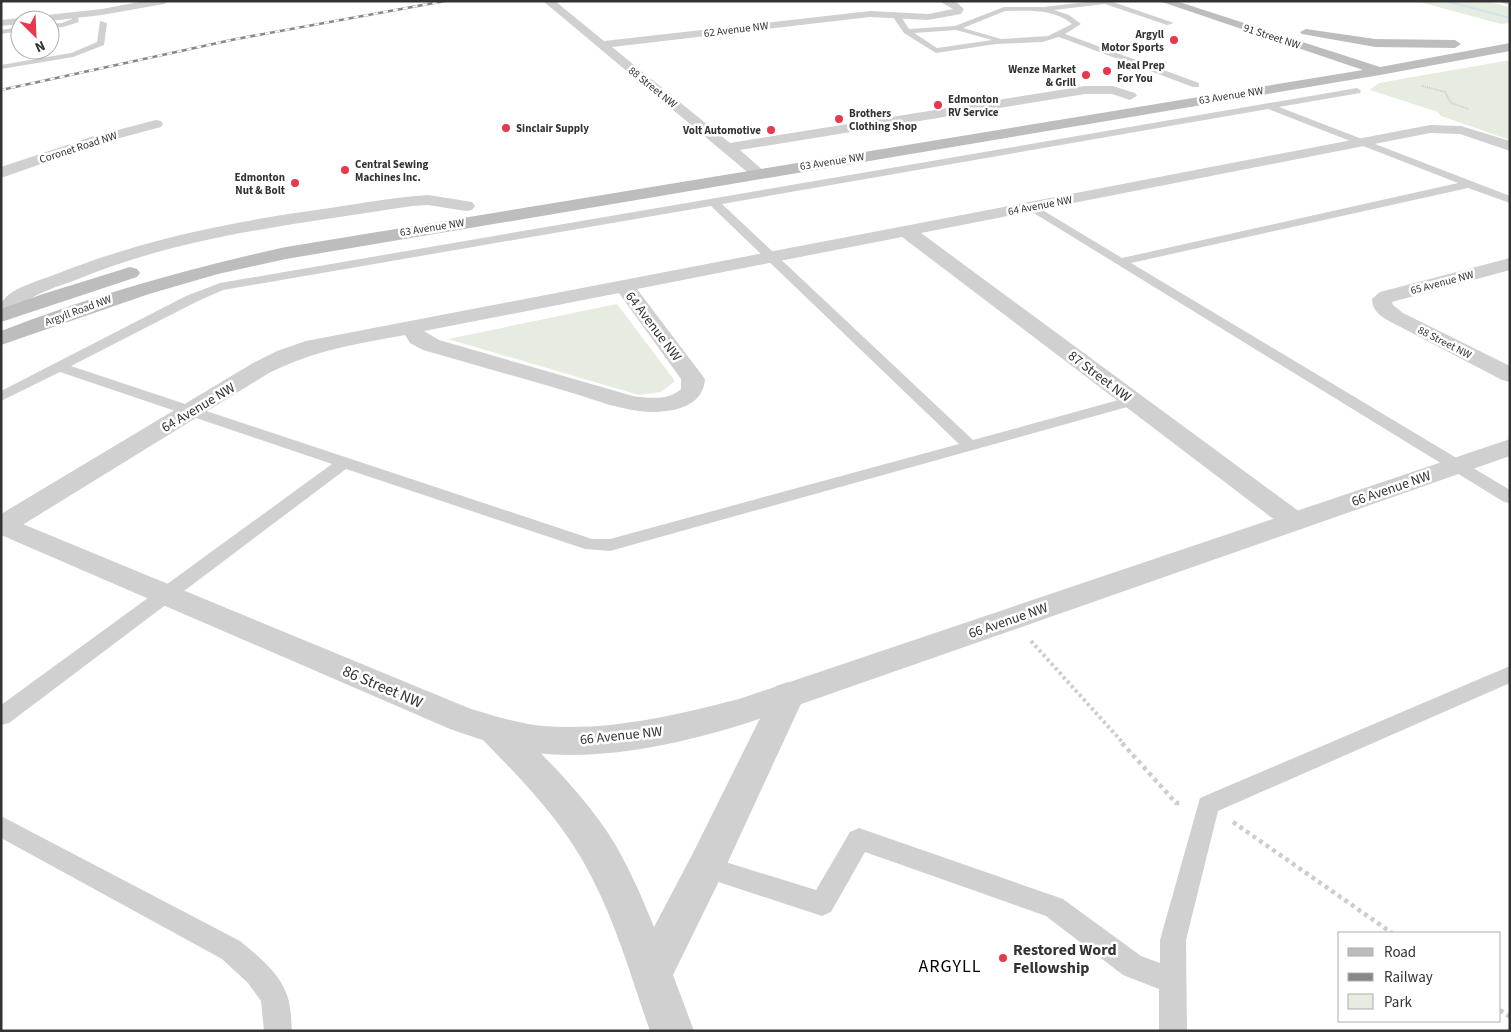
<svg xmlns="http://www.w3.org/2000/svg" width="1511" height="1032" font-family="'Source Sans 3',sans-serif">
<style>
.green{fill:#e6ecdf}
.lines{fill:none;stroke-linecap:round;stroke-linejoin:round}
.stream{fill:#cfe3ee;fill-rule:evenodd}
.path-far3{stroke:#cdcdcd;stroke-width:1;stroke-dasharray:1 1;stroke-linecap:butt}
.path-far2{stroke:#cdcdcd;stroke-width:2;stroke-dasharray:1 1;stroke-linecap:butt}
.path-far1{stroke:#cdcdcd;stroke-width:4;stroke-dasharray:3 3;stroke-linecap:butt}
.path{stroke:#cdcdcd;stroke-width:4.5;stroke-dasharray:4 4;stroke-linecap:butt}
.service{fill:#d0d0d0;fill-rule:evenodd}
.minor{fill:#d0d0d0;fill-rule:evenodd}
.tertiary{fill:#d0d0d0;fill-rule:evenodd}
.secondary{fill:#bdbdbd;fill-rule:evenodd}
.rail-casing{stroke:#888;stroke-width:2.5}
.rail{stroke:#fff;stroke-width:2;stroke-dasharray:5;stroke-linecap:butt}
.poi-dot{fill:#e7384d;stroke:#fff;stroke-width:2}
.labels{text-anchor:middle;stroke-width:5;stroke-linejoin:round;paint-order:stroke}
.far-street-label{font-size:11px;fill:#333;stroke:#fff}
.far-poi-label{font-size:11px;font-weight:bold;fill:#333;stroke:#fff;text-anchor:start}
.street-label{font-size:14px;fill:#333;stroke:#fff}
.near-street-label{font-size:16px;fill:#333;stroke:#fff}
.near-poi-label{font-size:16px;font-weight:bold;fill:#333;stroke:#fff;text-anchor:start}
.near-neighbourhood-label{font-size:18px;letter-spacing:1px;fill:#000;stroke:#fff}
</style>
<rect width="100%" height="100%" fill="#fff"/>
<g class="green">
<polygon points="1416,1 1485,1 1510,7 1510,23 1501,24"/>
<polygon points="1510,60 1510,140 1441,116 1438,112 1370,90 1379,83"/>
<polygon points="617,304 675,381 661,392 639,395 448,339"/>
</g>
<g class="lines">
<polygon class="stream" points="1442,1 1450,1 1510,17 1510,19"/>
<polyline class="path-far3" points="1421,86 1428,88"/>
<polyline class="path-far2" points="1423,86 1445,92 1451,103 1469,109"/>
<polyline class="path-far1" points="1031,641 1124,744"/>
<g class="path">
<polyline points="1122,743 1176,803 1182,803"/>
<polyline points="1233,822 1392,933"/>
<polyline points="1500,1010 1510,1017"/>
</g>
<g class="service">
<path d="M 1094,1 L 1110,1 L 1174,23 L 1167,25 L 1105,4 L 1054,10 L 1069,15 L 1081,24 L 1065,34 L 1199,83 L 1199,87 L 1193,87 L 1059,37 L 1042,42 L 996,44 L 936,53 L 904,33 L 893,17 L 900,15 L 909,29 L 955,26 L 1004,7 L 1044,7 ZM 1005,11 C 1028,11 1053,8 1072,24 L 1048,36 L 1001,39 L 963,28 ZM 956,30 L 992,40 L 937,48 L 914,33 Z"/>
<polygon points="73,14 77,14 79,22 63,27 50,28 50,24 62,23 72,19"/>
<polygon points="100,21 107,23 104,45 73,57 1,69 1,65 71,53 97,42"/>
<polygon points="20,27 20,31 1,34 1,30"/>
<path d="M 1357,88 L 1361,91 L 1360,93 L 1279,107 L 1510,196 L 1510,203 L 1468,188 L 1131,263 L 1510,490 L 1510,503 L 1504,502 L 1024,207 L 1026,205 L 1034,205 L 1122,258 L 1458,183 L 1268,109 L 722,204 L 973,440 L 1133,396 L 1138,398 L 1141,401 L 1138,404 L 610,551 L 585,549 L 346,469 L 9,723 L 1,725 L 1,705 L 332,464 L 60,372 L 1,401 L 1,391 L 186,296 L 220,283 ZM 711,206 L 959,444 L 610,539 L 592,539 L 71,366 L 196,302 L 223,290 Z"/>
<polygon points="1510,666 1510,683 1218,811 1186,940 1187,1031 1159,1031 1159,989 1123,975 1046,916 865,852 831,912 822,916 697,875 694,867 697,859 706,856 816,890 850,832 859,828 1063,899 1141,956 1160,963 1160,940 1200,798"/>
<path d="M 1,816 L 240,941 C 258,956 279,972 287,995 C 291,1006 291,1019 292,1031 L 264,1031 L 261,1001 L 248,983 L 222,959 L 1,838 Z"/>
</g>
<g class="minor">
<polygon points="543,1 555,1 604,41 870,11 928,14 953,9 939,1 955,1 964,9 961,14 928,20 870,17 612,47 730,143 1085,86 1113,86 1135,93 1137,96 1130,100 1112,94 1085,94 740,150 766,173 764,176 752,176"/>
<polygon points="1501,1 1510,1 1510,5 1502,3"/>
<polygon points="156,120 161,121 163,124 161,127 101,143 1,178 1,167 91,137"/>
<path d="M 1430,125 L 1461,126 L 1510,141 L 1510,151 L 1460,134 L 1430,133 L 921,233 L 1304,515 L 1308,521 L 1304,527 L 1294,530 L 1284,527 L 902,237 L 637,289 L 705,379 C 703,407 674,412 650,412 C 623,411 595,400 569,392 C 521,378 472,364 423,350 L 410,343 L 405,335 C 356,344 315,350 269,373 L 11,532 L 1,535 L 1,514 L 253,363 L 277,351 L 306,341 ZM 619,293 L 681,379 L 681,389 C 669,401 648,398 633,396 L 439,340 L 424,331 Z"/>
<path d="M 428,195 L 466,201 L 472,202 L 475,206 L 472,210 L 466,211 L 428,205 L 412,206 C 299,224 185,235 78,279 C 63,285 38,292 26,302 C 19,307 16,313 11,319 L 1,321 L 1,303 C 12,287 36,282 54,275 C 143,239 235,221 330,208 C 363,203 395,197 428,195 Z"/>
<path d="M 1510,258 L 1510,270 L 1392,302 L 1393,305 L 1403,313 L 1510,366 L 1510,382 L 1502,380 L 1389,321 C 1380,316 1372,310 1372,299 L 1380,292 Z"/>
<path d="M 788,682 L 800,686 L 805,695 L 720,879 L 673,975 L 694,1031 L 650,1031 C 632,980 617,926 592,878 C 566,825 524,782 484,741 L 479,731 L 484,721 L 496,717 L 508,721 C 544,756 580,791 608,833 C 627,862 641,895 654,927 L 692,855 L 776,686 Z"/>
</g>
<g class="tertiary">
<polygon points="144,1 169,1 164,4 102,15 50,21 20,20 20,24 1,26 1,20 102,9"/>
<path d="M 1510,439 L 1510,456 L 753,721 C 685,743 607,761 535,753 C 506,749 477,738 450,729 L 1,535 L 1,515 L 471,709 C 492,715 513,722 534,725 C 602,733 673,716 739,699 Z"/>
</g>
<g class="secondary">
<path d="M 1159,1 L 1176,1 L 1380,67 L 1510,43 L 1510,51 L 1380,75 L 286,259 L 218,274 L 149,294 L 1,345 L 1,331 C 94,295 189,268 286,247 L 1363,70 Z"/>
<polygon points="1306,29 1375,39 1455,40 1461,44 1455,48 1375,47 1302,34 1300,32"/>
<polygon points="130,267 137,269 140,273 137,277 1,322 1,309 43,294"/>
</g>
<defs>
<polyline id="rail" points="1,90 236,39 445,1"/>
</defs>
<use href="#rail" class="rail-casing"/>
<use href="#rail" class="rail"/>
</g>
<g class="poi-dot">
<circle cx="1174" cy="40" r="5"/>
<circle cx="1107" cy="71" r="5"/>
<circle cx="1086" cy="75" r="5"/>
<circle cx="938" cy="105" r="5"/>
<circle cx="839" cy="119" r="5"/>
<circle cx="506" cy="128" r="5"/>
<circle cx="771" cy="130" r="5"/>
<circle cx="345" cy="170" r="5"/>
<circle cx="295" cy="183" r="5"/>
<circle cx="1003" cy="958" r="5"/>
</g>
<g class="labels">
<g class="far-street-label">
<text transform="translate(736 29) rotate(-7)" y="4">62 Avenue NW</text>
<text transform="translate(1272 36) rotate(18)" y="4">91 Street NW</text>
<text transform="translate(653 87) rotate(39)" y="4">88 Street NW</text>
<text transform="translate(1231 95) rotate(-9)" y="4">63 Avenue NW</text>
<text transform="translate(78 147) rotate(-18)" y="4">Coronet Road NW</text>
<text transform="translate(832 161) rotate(-9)" y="4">63 Avenue NW</text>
<text transform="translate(1040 205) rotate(-11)" y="4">64 Avenue NW</text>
<text transform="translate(432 227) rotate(-9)" y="4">63 Avenue NW</text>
<text transform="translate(1442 282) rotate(-15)" y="4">65 Avenue NW</text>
<text transform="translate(78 310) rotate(-20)" y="4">Argyll Road NW</text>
<text transform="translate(1445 342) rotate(27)" y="4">88 Street NW</text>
</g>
<g class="far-poi-label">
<text x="1164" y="38" text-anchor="end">Argyll<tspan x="1164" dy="13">Motor Sports</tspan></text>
<text x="1117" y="69">Meal Prep<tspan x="1117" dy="13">For You</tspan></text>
<text x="1076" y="73" text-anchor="end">Wenze Market<tspan x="1076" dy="13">&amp; Grill</tspan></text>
<text x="948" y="103">Edmonton<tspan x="948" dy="13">RV Service</tspan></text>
<text x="849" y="117">Brothers<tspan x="849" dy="13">Clothing Shop</tspan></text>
<text x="516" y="132">Sinclair Supply</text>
<text x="761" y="134" text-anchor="end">Volt Automotive</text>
<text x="355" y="168">Central Sewing<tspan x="355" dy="13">Machines Inc.</tspan></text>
<text x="285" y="181" text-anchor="end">Edmonton<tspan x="285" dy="13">Nut &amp; Bolt</tspan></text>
</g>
<g class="street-label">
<text transform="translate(654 326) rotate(53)" y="5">64 Avenue NW</text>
<text transform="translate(1100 376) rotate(37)" y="5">87 Street NW</text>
<text transform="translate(198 407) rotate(-31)" y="5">64 Avenue NW</text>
<text transform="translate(1391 488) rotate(-19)" y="5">66 Avenue NW</text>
<text transform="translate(1008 620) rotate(-19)" y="5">66 Avenue NW</text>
<text transform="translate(621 735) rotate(-6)" y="5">66 Avenue NW</text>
</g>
<g class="near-street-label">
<text transform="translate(383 686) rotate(23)" y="6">86 Street NW</text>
</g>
<g class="near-poi-label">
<text x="1013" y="955">Restored Word<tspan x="1013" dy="18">Fellowship</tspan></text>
</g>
<g class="near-neighbourhood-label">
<text x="950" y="972">ARGYLL</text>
</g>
</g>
<rect width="1511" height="1032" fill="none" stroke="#333333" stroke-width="5"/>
<rect x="1338" y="932" width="162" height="90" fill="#ffffff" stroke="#adadad"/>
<rect x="1348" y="948" width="25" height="8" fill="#bdbdbd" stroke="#adadad"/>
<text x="1384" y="957" font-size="15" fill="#333333">Road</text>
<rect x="1348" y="973" width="25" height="8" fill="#888888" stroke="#adadad"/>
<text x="1384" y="982" font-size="15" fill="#333333">Railway</text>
<rect x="1348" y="994" width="25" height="15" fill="#e6ecdf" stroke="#adadad"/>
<text x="1384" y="1007" font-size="15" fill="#333333">Park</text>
<g transform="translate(35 35) rotate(156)"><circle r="24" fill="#ffffff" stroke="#adadad"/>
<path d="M0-4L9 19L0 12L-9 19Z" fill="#e7384d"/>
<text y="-8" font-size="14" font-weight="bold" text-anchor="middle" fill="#333333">N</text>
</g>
</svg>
